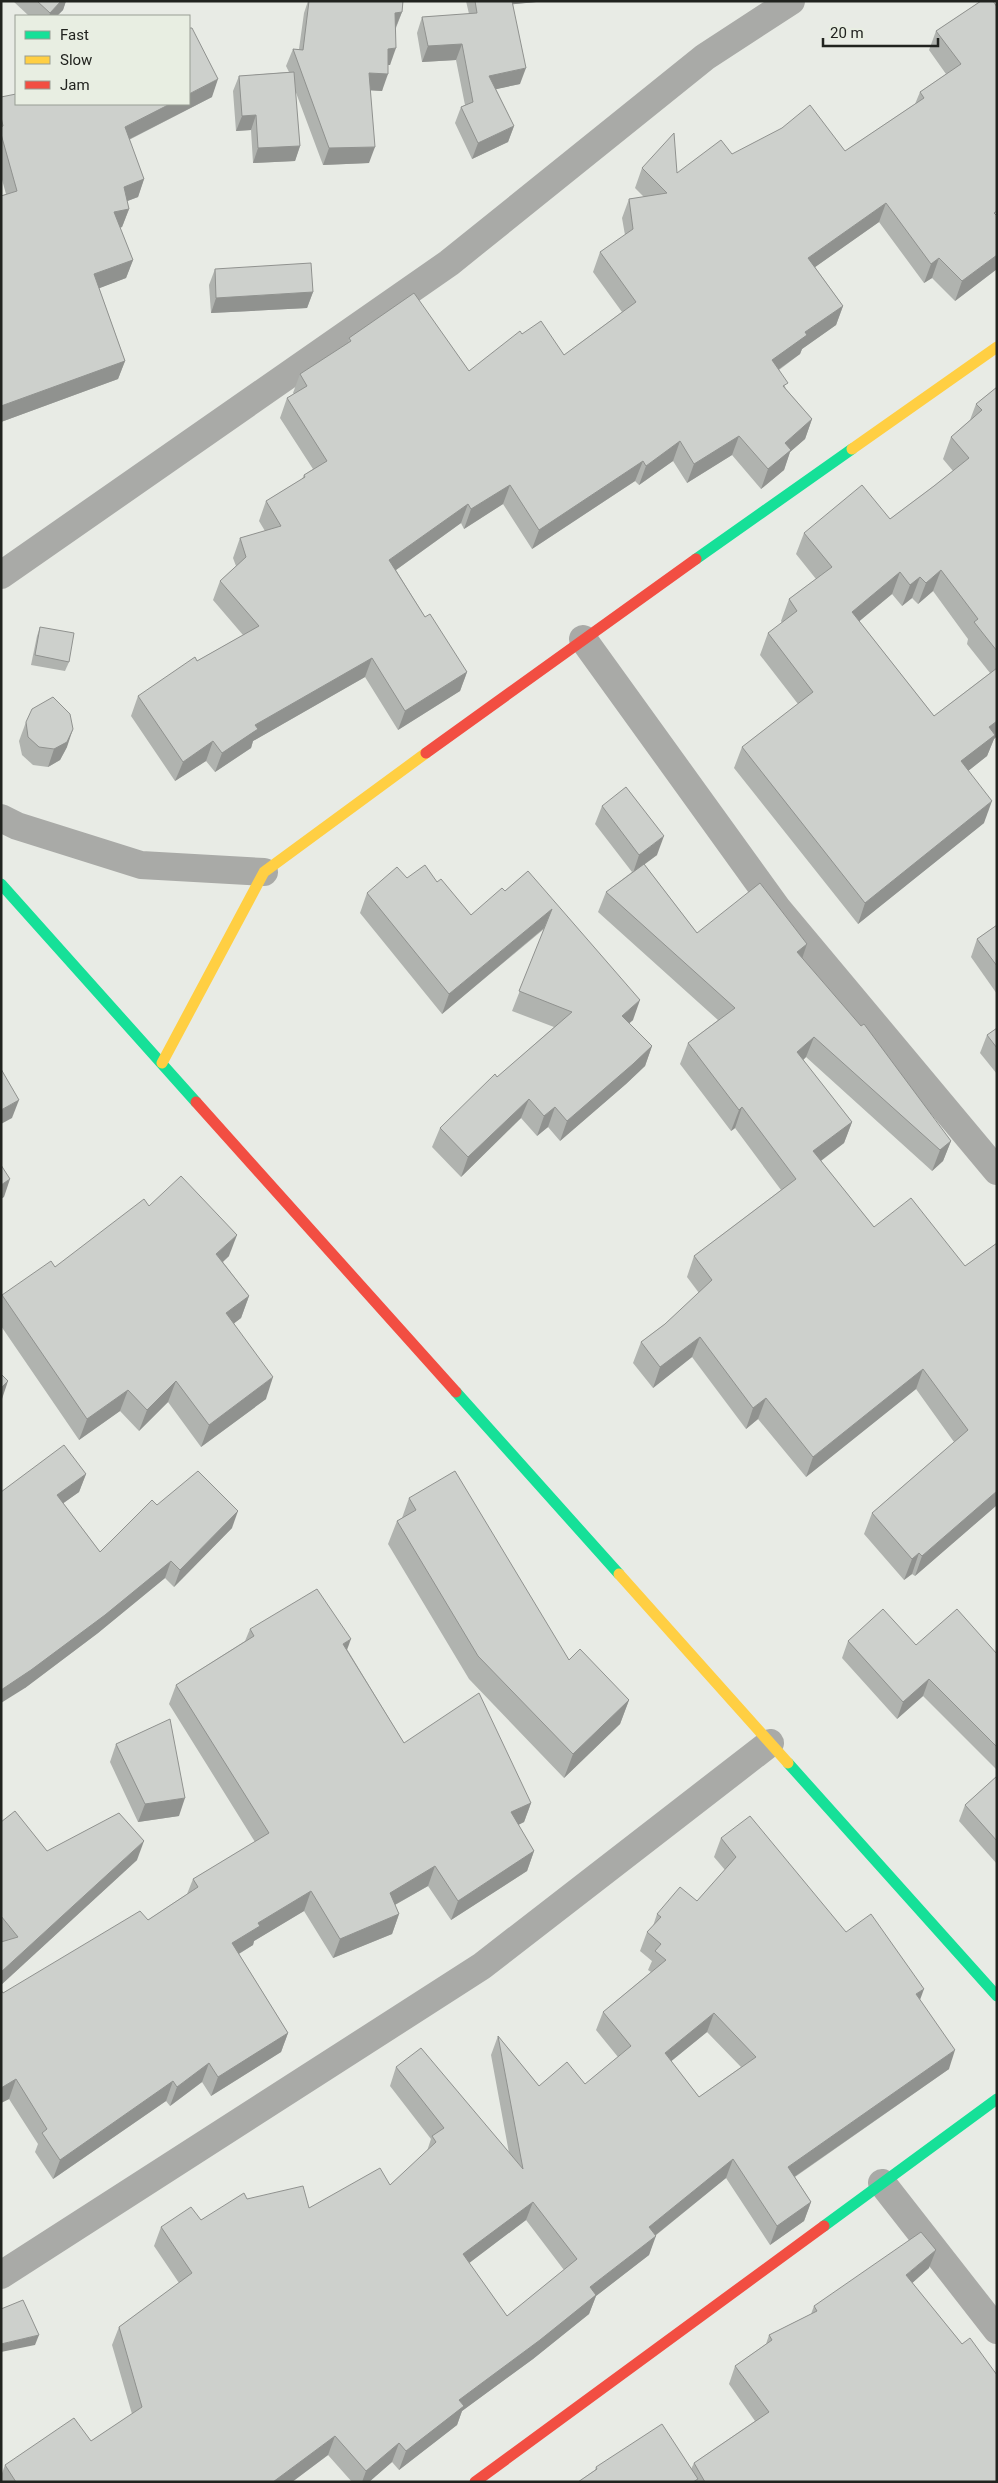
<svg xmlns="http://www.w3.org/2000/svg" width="998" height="2483" font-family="Roboto,sans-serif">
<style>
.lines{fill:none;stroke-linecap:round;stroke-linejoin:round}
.street{stroke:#a9aaa7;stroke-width:28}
.fast{stroke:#16e098;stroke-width:11}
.slow{stroke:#ffcf43;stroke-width:11}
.jam{stroke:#f24e42;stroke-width:11}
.wall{fill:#b0b3af;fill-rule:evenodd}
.shaded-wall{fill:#90928f}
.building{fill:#cdd0cc;stroke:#90928f;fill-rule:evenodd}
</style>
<rect width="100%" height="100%" fill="#e8ebe5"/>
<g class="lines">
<g class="street">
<polyline points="1,575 449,263 705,57 791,1"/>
<polyline points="583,639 777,908 997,1171"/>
<polyline points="1,818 17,826 141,865 264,872"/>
<polyline points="882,2183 997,2330"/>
<polyline points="1,2275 482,1966 770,1743"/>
</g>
<g class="fast">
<polyline points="696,559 852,449"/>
<polyline points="1,884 196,1102"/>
<polyline points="456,1392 619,1574"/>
<polyline points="788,1763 997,1996"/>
<polyline points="824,2226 997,2099"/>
</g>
<g class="slow">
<polyline points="852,449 997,347"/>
<polyline points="162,1063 264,872 426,753"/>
<polyline points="619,1574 788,1763"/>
</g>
<g class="jam">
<polyline points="426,753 696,559"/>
<polyline points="196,1102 456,1392"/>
<polyline points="475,2482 824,2226"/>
</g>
</g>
<g class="wall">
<polygon points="13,1 66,1 63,10 57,16 29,16"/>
<polygon points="308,1 403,1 402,12 396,28 390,65 388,65 382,91 371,90 369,163 323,165 295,90 300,146 295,161 253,163 251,130 236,131 233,91 239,76 289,72 286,66 293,49 299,49 304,13"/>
<polygon points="466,1 547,1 513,4 520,84 496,89 514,126 508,142 472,159 455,123 461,107 465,105 456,60 422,62 417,33 422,17 469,14"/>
<polygon points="981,1 997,269 955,301 932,278 924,283 879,222 815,267 843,306 836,325 802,349 800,354 779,370 786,389 812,419 805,439 790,452 784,470 761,489 732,455 687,483 673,461 639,485 635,481 532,549 503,504 464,529 461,523 396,570 425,617 467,672 460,691 398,730 365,677 253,741 251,748 215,772 206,761 175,781 131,716 138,696 197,661 243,635 213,600 220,581 236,566 233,558 240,538 265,531 259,521 266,501 302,479 304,475 313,469 280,418 287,398 294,394 293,393 300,374 348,343 349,338 469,371 522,334 564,355 622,312 593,272 600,252 625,235 622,218 629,199 644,197 635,188 642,168 677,173 732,154 845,151 915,104 920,92 946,74 929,50 936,31"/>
<polygon points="1,97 212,97 129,140 144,179 138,197 127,201 129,209 122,227 120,228 133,260 126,278 99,288 125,361 118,379 1,422 1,196 6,194 1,176"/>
<polygon points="215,269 313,292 307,308 211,313 209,285"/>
<path d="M 997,387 L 997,736 L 994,739 L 987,756 L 968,771 L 984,823 L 858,924 L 734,768 L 742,747 L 798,704 L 760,655 L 768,633 L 782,623 L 781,621 L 789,599 L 816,579 L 796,554 L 804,533 L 890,519 L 934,486 L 953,471 L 943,459 L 951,437 L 970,420 L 976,404 ZM 933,591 L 968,639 L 967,644 L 990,673 L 934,716 L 859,621 L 892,594 L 902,606 L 912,598 L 918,604 Z"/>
<polygon points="40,627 69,662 65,671 31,665 37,636"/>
<polygon points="26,722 67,747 60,760 48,767 33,765 22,755 19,741"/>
<polygon points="602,806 657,855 644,864 697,933 807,944 802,958 951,1141 943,1161 932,1171 806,1057 803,1060 852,1122 844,1143 821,1161 874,1227 965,1266 997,1243 997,1505 915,1576 912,1574 904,1580 864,1534 872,1513 954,1442 916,1389 806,1477 758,1419 746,1429 692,1357 653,1388 633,1363 641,1342 665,1324 699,1293 687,1277 694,1256 781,1190 735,1128 731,1131 680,1064 688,1043 718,1020 598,912 606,892 632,872 595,824"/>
<polygon points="528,871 633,1020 629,1023 652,1046 645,1066 626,1084 560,1141 548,1127 537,1136 521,1118 461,1177 432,1147 440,1128 554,1027 512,1011 544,929 442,1014 360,913 367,893 407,878 437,882 471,915 505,891"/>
<polygon points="997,925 997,994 971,957 977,939"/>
<polygon points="997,1028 997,1074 980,1053 987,1035"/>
<polygon points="149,1206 229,1256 223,1262 249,1296 241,1318 234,1323 266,1399 201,1447 168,1402 139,1431 120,1411 79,1440 1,1326 1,1297 2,1295 55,1267"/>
<polygon points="86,1474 79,1492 63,1503 100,1552 157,1505 232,1528 174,1587 165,1578 98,1633 25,1688 1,1492"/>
<polygon points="409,1498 569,1660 629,1700 620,1724 564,1778 469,1679 388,1544 397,1521 402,1518"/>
<polygon points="250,1629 347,1649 404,1743 531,1803 524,1822 518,1825 534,1851 527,1871 451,1920 428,1886 395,1905 399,1914 392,1934 333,1958 304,1911 254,1941 253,1945 239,1954 288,2033 281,2052 211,2096 202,2082 170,2106 166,2101 53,2179 35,2152 38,2144 9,2099 1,2103 1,1990 3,1993 148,1920 187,1894 193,1879 255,1842 169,1704 176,1685 245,1641"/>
<polygon points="848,1641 916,1645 997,1654 997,1770 923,1696 897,1719 842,1658"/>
<polygon points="116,1744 179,1816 138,1822 110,1762"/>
<polygon points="997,1776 997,1864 959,1821 965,1805"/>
<polygon points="1,1822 47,1851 137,1860 1,1985"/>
<path d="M 721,1838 L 846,1932 L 920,2000 L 949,2069 L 795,2177 L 811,2202 L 804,2221 L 770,2245 L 726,2178 L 655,2236 L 649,2255 L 596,2296 L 589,2314 L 533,2359 L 462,2411 L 457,2425 L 399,2470 L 392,2462 L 369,2482 L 352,2482 L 328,2455 L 292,2482 L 1,2482 L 1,2476 L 5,2465 L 91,2441 L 132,2414 L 112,2345 L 119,2327 L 179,2283 L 154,2246 L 161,2227 L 201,2220 L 247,2199 L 309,2208 L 390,2185 L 427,2151 L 431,2139 L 390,2086 L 396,2067 L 509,2153 L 491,2055 L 498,2036 L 539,2086 L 585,2084 L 618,2057 L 596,2030 L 603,2012 L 651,1972 L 648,1970 L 652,1961 L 640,1951 L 647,1932 L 653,1926 L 657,1914 L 697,1901 L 725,1870 L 714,1857 ZM 707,2032 L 741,2067 L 699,2097 L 671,2061 ZM 526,2220 L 564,2270 L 507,2316 L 469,2263 Z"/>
<polygon points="929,2268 912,2283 962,2344 997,2482 578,2482 595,2470 596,2467 691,2469 694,2463 755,2421 729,2384 735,2366 766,2344 769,2335 811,2314 814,2306"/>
</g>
<g class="shaded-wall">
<polygon points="61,1 66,1 63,10 57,16 49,16 50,13"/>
<polygon points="505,1 547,1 504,5"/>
<polygon points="402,12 395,29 395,13"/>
<polygon points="462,44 456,60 422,62 428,46"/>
<polygon points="396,48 390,65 382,65 388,49"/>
<polygon points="526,68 520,84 483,92 489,76"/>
<polygon points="369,73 388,74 382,91 363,90"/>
<polygon points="218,79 212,97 118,145 125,127 170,104 189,104 189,94"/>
<polygon points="256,115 251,130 236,131 242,116"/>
<polygon points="514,126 508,142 472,159 478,143"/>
<polygon points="300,146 295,161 253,163 258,148"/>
<polygon points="375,147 369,163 323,165 329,148"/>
<polygon points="144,179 138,197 117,205 124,187"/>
<polygon points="886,203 879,222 801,277 808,258"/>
<polygon points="129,209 122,227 107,231 114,212"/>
<polygon points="997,255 997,269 955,301 962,281"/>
<polygon points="939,258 932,278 924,283 931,264"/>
<polygon points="133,260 126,278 87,293 94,274"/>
<polygon points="313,292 307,308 211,313 216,298"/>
<polygon points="843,306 836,325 802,349 800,354 765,379 772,360 805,332"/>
<polygon points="125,361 118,379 1,422 1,406"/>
<polygon points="812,419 805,439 790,452 784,470 761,489 768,469 785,443"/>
<polygon points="739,436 732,455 687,483 694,464"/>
<polygon points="680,441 673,461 639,485 646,466"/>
<polygon points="643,461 635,481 532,549 539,530"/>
<polygon points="510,485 503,504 464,529 471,509"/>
<polygon points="468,504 461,523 382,580 389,560"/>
<polygon points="941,570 933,591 918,604 926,583"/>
<polygon points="900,572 892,594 844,634 852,612"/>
<polygon points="920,577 912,598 902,606 910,585"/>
<polygon points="372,658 365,677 253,741 251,748 215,772 222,753 255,725"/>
<polygon points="467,672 460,691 398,730 405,711"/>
<polygon points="997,721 997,736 994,739 987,756 953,783 961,761 989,727"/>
<polygon points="73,729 67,747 60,760 48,767 54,749"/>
<polygon points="213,741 206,761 175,781 183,762"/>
<polygon points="992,801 984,823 858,924 865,903"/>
<polygon points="664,836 657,855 633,873 639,855"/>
<polygon points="552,909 544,928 442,1014 449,994"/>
<polygon points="807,944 800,965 797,952"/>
<polygon points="640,1000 633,1020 615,1036 622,1016"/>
<polygon points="814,1037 806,1057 790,1073 797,1052"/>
<polygon points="652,1046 645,1066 626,1084 560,1141 567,1121"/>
<polygon points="529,1099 521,1118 461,1177 468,1157"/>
<polygon points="19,1100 12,1118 1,1124 1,1110"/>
<polygon points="555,1107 548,1127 537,1136 544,1116"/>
<polygon points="742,1107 735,1128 731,1131 739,1110"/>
<polygon points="852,1122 844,1143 806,1172 813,1151"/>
<polygon points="951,1141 943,1161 932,1171 940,1150"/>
<polygon points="10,1179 4,1197 1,1199 1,1185"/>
<polygon points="237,1235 229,1256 208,1275 216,1254"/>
<polygon points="249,1296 241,1318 219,1335 226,1313"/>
<polygon points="700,1337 692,1357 653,1388 660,1367"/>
<polygon points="923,1369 916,1389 806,1477 813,1457"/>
<polygon points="273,1377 266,1399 201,1447 209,1425"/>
<polygon points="8,1381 2,1399 1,1399 1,1388"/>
<polygon points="176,1381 168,1402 139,1431 147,1410"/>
<polygon points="128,1390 120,1411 79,1440 87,1419"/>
<polygon points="766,1398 758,1419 746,1429 753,1408"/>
<polygon points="86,1474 79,1492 51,1512 57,1495"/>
<polygon points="997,1491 997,1505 915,1576 922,1556"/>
<polygon points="238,1511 232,1528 174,1587 180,1570"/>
<polygon points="919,1553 912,1574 904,1580 912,1559"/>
<polygon points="171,1561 165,1578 98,1633 25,1688 1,1703 1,1690"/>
<polygon points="351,1639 344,1658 343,1644"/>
<polygon points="929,1679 923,1696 897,1719 903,1702"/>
<polygon points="629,1700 620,1724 564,1778 573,1754"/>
<polygon points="185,1798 179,1816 138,1822 145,1804"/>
<polygon points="531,1803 524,1822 504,1832 511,1812"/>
<polygon points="144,1841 137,1860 1,1985 1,1972"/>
<polygon points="534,1851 527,1871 451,1920 458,1901"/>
<polygon points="435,1866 428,1886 382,1912 390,1893"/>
<polygon points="311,1891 304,1911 254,1941 253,1945 225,1962 232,1943 258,1923"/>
<polygon points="399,1914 392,1934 333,1958 340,1939"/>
<polygon points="924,1989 917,2008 916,1994"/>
<polygon points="714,2013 707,2032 658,2072 665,2053"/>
<polygon points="288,2033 281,2052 211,2096 218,2077"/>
<polygon points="955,2050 949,2069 781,2186 788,2167"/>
<polygon points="209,2063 202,2082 170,2106 177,2087"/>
<polygon points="16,2079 9,2099 1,2103 1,2088"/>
<polygon points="173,2081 166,2101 53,2179 60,2160"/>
<polygon points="733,2159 726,2178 642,2246 649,2227"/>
<polygon points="533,2202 526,2220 456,2273 463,2254"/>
<polygon points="811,2202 804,2221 770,2245 777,2226"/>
<polygon points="656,2236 649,2255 596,2296 589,2314 533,2359 462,2411 457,2425 399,2470 406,2451 459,2400 590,2287"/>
<polygon points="936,2250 929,2268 900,2294 906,2275"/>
<polygon points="39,2335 35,2345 1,2352 1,2344"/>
<polygon points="335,2436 328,2455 292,2482 273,2482"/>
<polygon points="399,2443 392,2462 369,2482 362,2482 366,2471"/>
</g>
<g class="building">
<polygon points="37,1 61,1 50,13"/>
<polygon points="309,1 403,1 402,12 395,13 396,48 388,49 388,74 369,73 375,147 329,148 293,49 303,50"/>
<polygon points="475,1 512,1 526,68 489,76 514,126 478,143 461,107 473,102 462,44 428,46 422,17 477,13"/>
<polygon points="981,1 993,1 997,7 997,211 994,213 997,216 997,255 962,281 939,258 931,264 886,203 808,258 843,306 805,332 807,335 772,360 788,383 783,386 812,419 785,443 791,450 768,469 739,436 694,464 680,441 646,466 643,461 539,530 510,485 471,509 468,504 389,560 425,617 430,614 467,672 405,711 372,658 255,725 258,729 222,753 213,741 183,762 138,696 195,657 197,661 259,626 220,581 246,557 240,538 281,526 266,501 305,477 304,475 327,461 287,398 307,386 300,374 351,341 349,338 414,293 469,371 520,331 522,334 541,321 564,355 636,302 600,252 633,229 629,199 667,193 642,168 674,133 677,173 721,140 732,154 782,128 810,105 845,151 924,98 920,92 961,64 936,31"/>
<polygon points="189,28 192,28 218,79 189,94"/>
<polygon points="294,72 300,146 258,148 256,115 242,116 239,76"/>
<polygon points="16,94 16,104 170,104 125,127 144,179 124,187 129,209 114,212 133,260 94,274 125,361 1,406 1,196 17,191 1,134 1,127 3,126 1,117 1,97"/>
<polygon points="311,263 313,292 216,298 215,269"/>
<polygon points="997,387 997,651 974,622 978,619 941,570 926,583 920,577 910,585 900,572 852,612 934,716 997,668 997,721 989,727 995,735 961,761 992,801 865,903 742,747 813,692 768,633 797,611 789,599 832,567 804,533 862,485 890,519 934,486 969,458 951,437 982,410 976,404"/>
<polygon points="40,627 74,633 69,662 35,655"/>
<polygon points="53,697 70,714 73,729 67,742 54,749 39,747 28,737 26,722 32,709"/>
<polygon points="626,787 664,836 639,855 602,806"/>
<polygon points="644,864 697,933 760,883 807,944 797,952 861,1026 864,1024 951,1141 940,1150 814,1037 797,1052 852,1122 813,1151 874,1227 911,1198 965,1266 997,1243 997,1491 922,1556 919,1553 912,1559 872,1513 968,1430 923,1369 813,1457 766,1398 753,1408 700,1337 660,1367 641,1342 665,1324 712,1280 694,1256 796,1179 742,1107 739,1110 688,1043 735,1008 606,892"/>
<polygon points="425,865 437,882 441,879 471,915 502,888 505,891 528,871 640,1000 622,1016 652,1046 633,1064 567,1121 555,1107 544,1116 529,1099 468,1157 440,1128 495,1074 497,1077 572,1012 519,991 552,909 449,994 367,893 397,867 407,878"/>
<polygon points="997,925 997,966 977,939"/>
<polygon points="997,1028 997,1048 987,1035"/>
<polygon points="1,1069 19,1100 1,1110"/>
<polygon points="1,1165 10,1179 1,1185"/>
<polygon points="181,1176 237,1235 216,1254 249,1296 226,1313 273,1377 209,1425 176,1381 147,1410 128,1390 87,1419 2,1295 51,1261 55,1267 144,1199 149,1206"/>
<polygon points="1,1374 8,1381 1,1388"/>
<polygon points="64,1445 86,1474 57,1495 100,1552 152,1500 157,1505 198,1471 238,1511 180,1570 171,1561 105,1615 31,1670 1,1690 1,1492"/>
<polygon points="455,1471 569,1660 580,1649 629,1700 573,1754 478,1656 397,1521 416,1510 409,1498"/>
<polygon points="317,1589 351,1639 343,1644 404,1743 479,1693 531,1803 511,1812 534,1851 458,1901 435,1866 390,1893 399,1914 340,1939 311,1891 258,1923 260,1926 232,1943 288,2033 218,2077 209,2063 177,2087 173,2081 60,2160 42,2133 47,2129 16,2079 1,2088 1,1990 3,1993 140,1911 148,1920 198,1887 193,1879 269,1833 176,1685 254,1636 250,1629"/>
<polygon points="883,1609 916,1645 957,1609 997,1654 997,1747 929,1679 903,1702 848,1641"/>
<polygon points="170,1719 185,1798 145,1804 116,1744"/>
<polygon points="997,1776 997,1841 965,1805"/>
<polygon points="15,1811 47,1851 119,1813 144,1841 1,1972 1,1942 18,1937 1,1916 1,1822"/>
<path d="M 750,1816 L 846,1932 L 871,1914 L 924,1989 L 916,1994 L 955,2050 L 788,2167 L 811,2202 L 777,2226 L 733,2159 L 649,2227 L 656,2236 L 590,2287 L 596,2295 L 540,2340 L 459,2400 L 464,2406 L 406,2451 L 399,2443 L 366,2471 L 335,2436 L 273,2482 L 16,2482 L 5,2465 L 74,2418 L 91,2441 L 142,2407 L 119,2327 L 192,2273 L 161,2227 L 191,2207 L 201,2220 L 244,2193 L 247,2199 L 303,2186 L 309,2208 L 380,2168 L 390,2185 L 436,2142 L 432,2136 L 444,2128 L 396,2067 L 421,2048 L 523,2169 L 498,2036 L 539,2086 L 567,2062 L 585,2084 L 631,2046 L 603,2012 L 666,1960 L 655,1951 L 661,1944 L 647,1932 L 661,1917 L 657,1914 L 680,1887 L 697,1901 L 736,1857 L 721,1838 ZM 714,2013 L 756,2057 L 699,2097 L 665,2053 ZM 533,2202 L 577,2259 L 507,2316 L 463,2254 Z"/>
<polygon points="921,2232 936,2250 906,2275 962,2344 970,2338 997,2375 997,2482 705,2482 694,2463 769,2412 735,2366 772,2340 769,2335 817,2311 814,2306"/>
<polygon points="23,2300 39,2335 1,2344 1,2309"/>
<polygon points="662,2424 698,2479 693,2482 578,2482 597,2469 596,2467"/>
</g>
<rect width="998" height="2483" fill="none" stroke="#21231f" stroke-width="5"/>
<rect x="15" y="15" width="175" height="90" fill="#e8eee2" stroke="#989d94"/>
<rect x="25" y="31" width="25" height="8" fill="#16e098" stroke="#989d94"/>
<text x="60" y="40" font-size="15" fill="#21231f">Fast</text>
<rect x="25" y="56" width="25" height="8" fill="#ffcf43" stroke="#989d94"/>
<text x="60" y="65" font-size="15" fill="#21231f">Slow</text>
<rect x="25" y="81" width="25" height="8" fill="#f24e42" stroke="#989d94"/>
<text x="60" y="90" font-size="15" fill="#21231f">Jam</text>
<path d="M823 38v8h115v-8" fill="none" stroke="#21231f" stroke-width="2.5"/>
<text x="830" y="38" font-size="15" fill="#21231f" stroke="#e8eee2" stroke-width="4" paint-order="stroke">20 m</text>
</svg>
